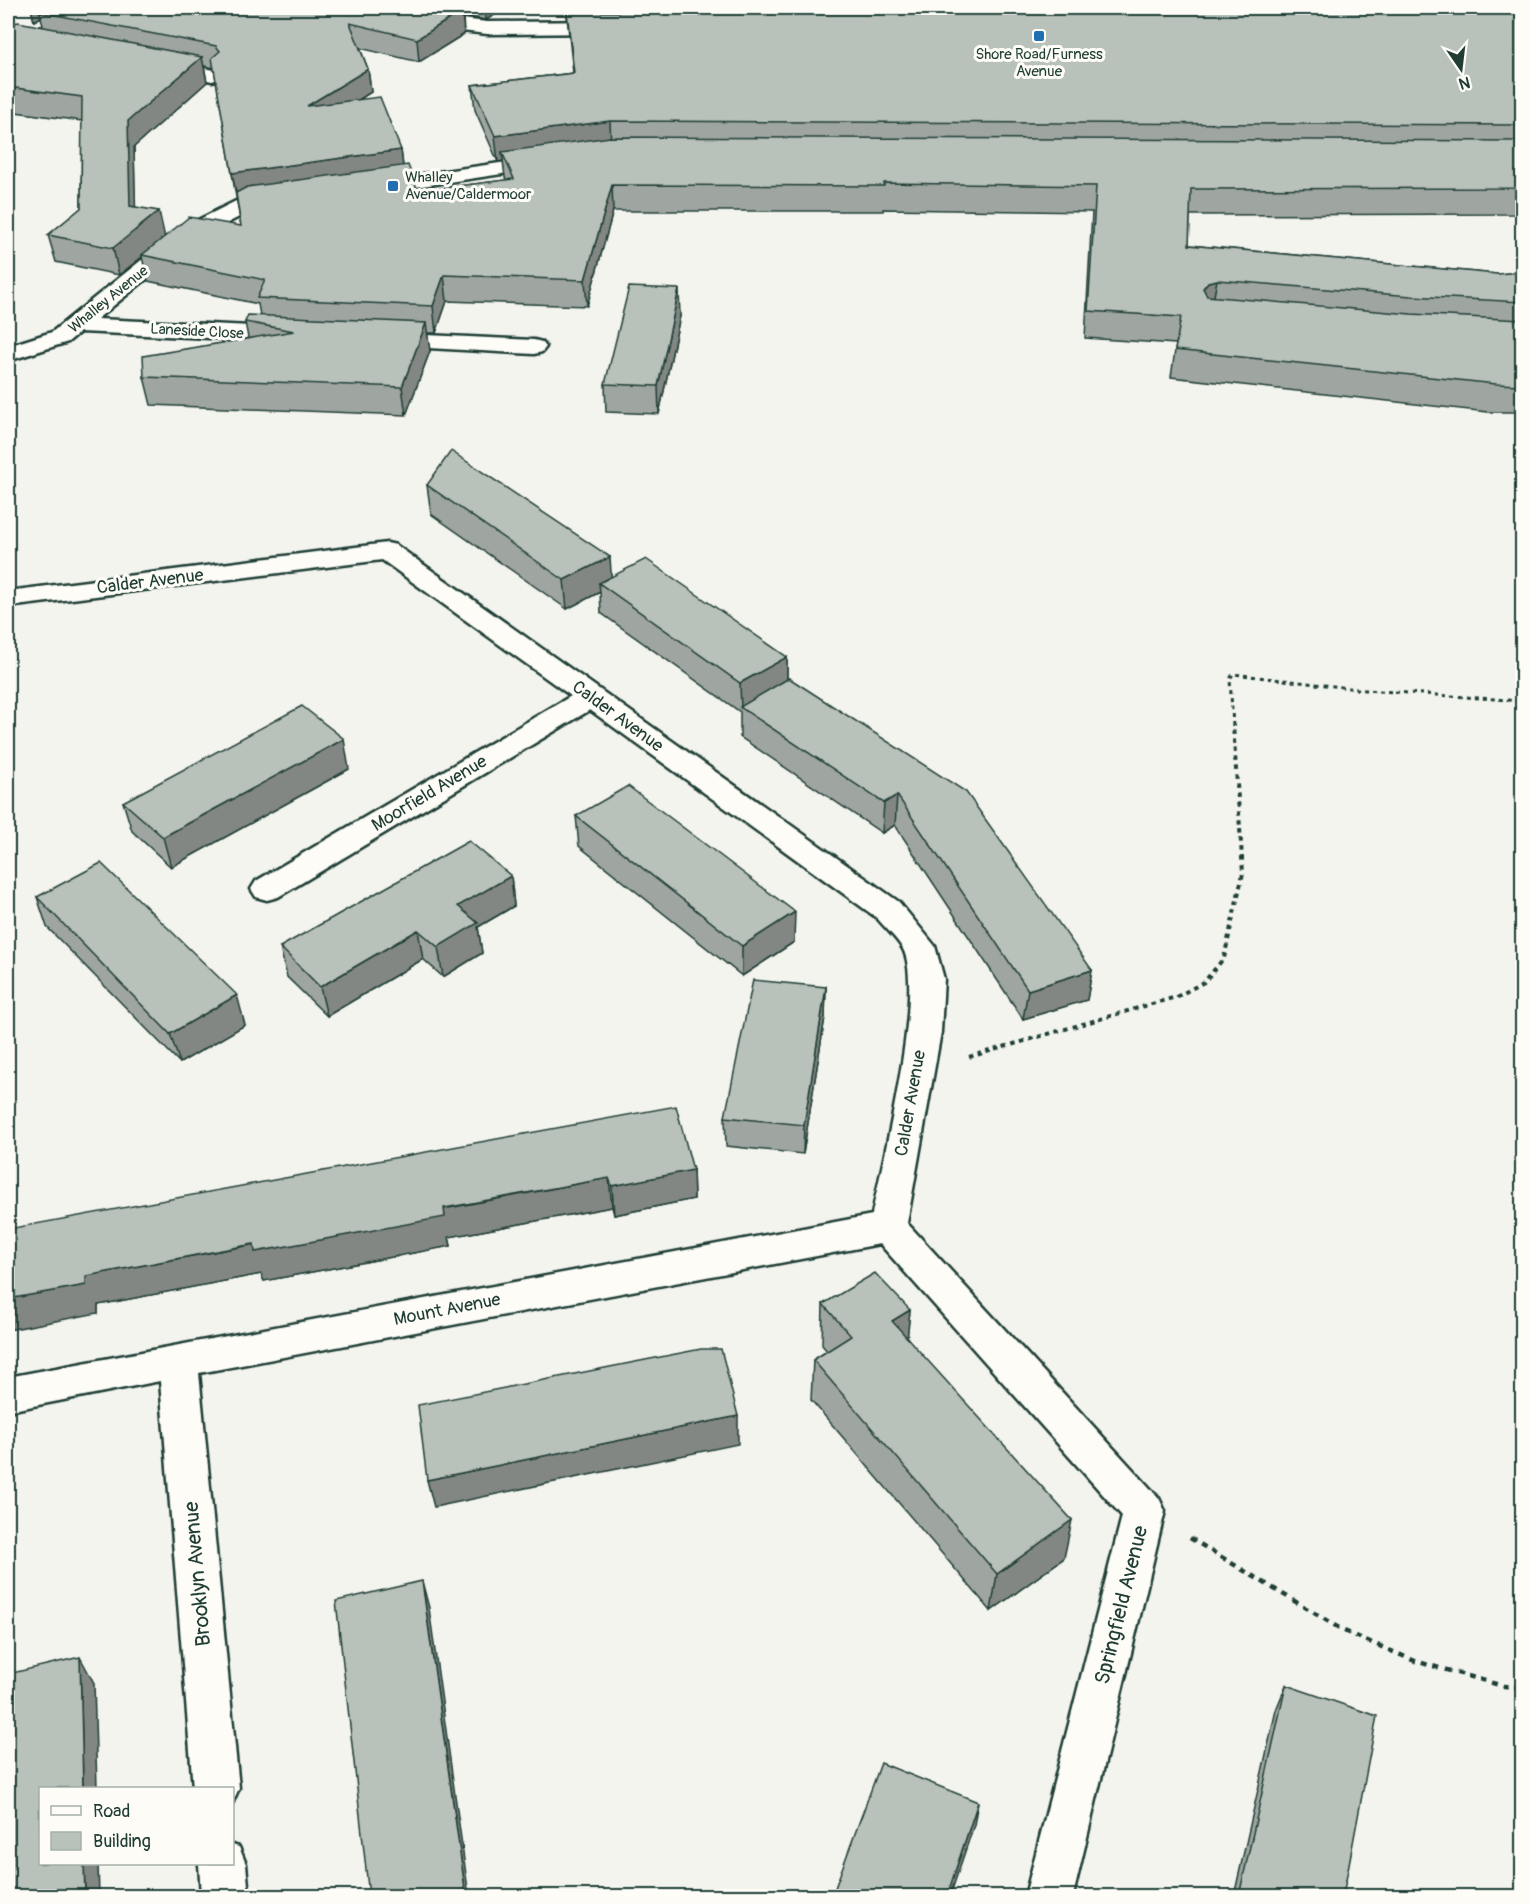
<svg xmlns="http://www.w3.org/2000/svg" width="1530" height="1904" font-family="Pangolin,sans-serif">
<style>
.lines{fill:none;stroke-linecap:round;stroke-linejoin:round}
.street-casing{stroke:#1f3d34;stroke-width:5}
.path-far2{stroke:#1f3d34;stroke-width:3;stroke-dasharray:4 4;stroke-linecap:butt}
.path-far1{stroke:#1f3d34;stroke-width:4;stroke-dasharray:4.5 4.5;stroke-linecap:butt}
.path{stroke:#1f3d34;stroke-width:4.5;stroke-dasharray:6 6;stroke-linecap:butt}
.street{fill:#fdfcf7;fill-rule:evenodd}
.wall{fill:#9fa6a1;stroke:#1f3d34;stroke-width:1.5;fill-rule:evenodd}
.shaded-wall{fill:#828783;stroke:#1f3d34;stroke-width:1.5}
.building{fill:#b9c1bb;stroke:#1f3d34;stroke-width:1.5}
.poi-dot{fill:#1f6fb2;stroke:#fdfcf7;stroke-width:2}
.labels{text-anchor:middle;stroke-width:6;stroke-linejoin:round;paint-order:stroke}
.far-poi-label{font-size:15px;fill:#1f3d34;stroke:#fdfcf7}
.far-street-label{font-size:15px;fill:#1f3d34;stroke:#fdfcf7}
.street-label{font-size:18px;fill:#1f3d34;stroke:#fdfcf7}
.near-street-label{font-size:21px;fill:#1f3d34;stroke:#fdfcf7}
</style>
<rect width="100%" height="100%" fill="#f4f4ef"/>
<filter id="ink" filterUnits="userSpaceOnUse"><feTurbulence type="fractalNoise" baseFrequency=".0167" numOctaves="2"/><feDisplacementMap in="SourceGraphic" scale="12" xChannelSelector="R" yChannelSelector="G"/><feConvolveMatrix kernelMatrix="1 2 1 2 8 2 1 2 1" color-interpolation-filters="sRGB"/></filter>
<g filter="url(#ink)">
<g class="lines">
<defs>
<g id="street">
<polygon points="354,8 385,8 411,13 487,22 612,21 619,23 621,27 619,31 612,33 487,34 411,25 357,12"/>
<polygon points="161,59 219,71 222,75 219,79 212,81 154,69 151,65 154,61"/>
<polygon points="549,156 556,158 559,162 556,166 369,194 362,192 358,188 362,184 369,182"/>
<polygon points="282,194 290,195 293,200 290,205 251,211 196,239 97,319 293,328 301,330 305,335 301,340 293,342 80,332 68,342 8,361 8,346 52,332 180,229 238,200"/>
<polygon points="383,333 534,340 542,342 546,347 542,352 534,354 375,345 371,340 375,335"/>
<path d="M 387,543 L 396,545 L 899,902 L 935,946 L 944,979 L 941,1032 L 907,1223 L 1159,1498 L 1165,1511 L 1073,1896 L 1025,1896 L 1122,1516 L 880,1244 L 199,1373 L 239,1788 L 232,1804 L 232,1788 L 193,1788 L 160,1381 L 8,1411 L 8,1377 L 872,1215 C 882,1163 925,991 903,949 C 897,938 885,928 877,918 L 590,710 L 278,897 L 267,900 L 256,897 L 251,889 L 256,881 L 571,696 L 382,560 L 8,607 L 8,591 Z"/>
<polygon points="232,1845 239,1847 246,1864 249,1896 201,1896 199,1864 232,1864"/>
</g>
</defs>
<use href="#street" class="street-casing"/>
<polyline class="path-far2" points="1233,726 1230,679 1233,674 1366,690 1522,701"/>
<polyline class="path-far1" points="969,1057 1176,997 1204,982 1224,958 1243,873 1233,725"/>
<polyline class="path" points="1190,1538 1344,1631 1415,1661 1503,1686 1522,1687"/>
<use href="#street" class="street"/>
</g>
<g class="wall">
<path d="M 31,8 L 506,8 L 486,20 L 463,16 L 464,34 L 419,62 L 360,48 L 368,69 L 371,92 L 359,100 L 401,150 L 403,166 L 418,191 L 506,180 L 505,177 L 503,161 L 498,162 L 475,110 L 472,85 L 573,73 L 566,8 L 1501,8 L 1500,8 L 1522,26 L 1522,214 L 1190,215 L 1189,245 L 1497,274 L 1522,272 L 1522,412 L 1488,412 L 1171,377 L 1176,344 L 1085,338 L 1092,212 L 883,209 L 883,211 L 613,211 L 587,306 L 447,301 L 436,333 L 427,333 L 430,351 L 406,415 L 151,405 L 144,377 L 248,338 L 245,322 L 260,315 L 258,304 L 148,281 L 142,257 L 119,275 L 56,262 L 48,235 L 81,208 L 82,121 L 8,111 L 8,25 L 43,26 L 41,17 L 34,21 ZM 204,66 L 214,68 L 241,226 L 165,236 L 135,207 L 134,147 L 207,82 Z"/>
<polygon points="680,316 659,414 606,412 605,384"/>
<polygon points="427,485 611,577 787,657 787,679 1092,970 1087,1000 1023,1019 895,825 882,833 740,737 740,712 601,613 600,592 567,609 431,514"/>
<polygon points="349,769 171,867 132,831 123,802"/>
<polygon points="576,816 794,942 742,976 579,846"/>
<polygon points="511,876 514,906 478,927 482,953 443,977 423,959 327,1016 287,977 280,947"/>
<polygon points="37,897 245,1025 180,1063 47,927"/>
<polygon points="826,987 825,1017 803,1154 726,1146 725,1117"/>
<polygon points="693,1170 694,1199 614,1215 612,1207 449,1237 451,1246 264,1281 261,1274 98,1305 98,1313 8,1229"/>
<polygon points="823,1304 910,1310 907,1338 1064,1558 991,1611 811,1400 813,1360 827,1351 822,1345"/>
<polygon points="1286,1685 1343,1896 1234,1896 1276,1710"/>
</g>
<g class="shaded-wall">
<polygon points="31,8 58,8 40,12 41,17 34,21"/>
<polygon points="485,8 506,8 486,20"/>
<polygon points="462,11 464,34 419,62 417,39"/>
<polygon points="202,57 207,82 134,147 136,230 159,211 165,238 142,255 142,257 119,275 113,248 128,121"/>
<polygon points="368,69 371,92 311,130 307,106"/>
<polygon points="610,121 611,146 502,152 503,161 498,162 495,136"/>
<polygon points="401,150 404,175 237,198 232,173"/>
<polygon points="612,185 613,211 587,306 585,280"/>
<polygon points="444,275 447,301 436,333 433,306"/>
<polygon points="1217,280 1212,307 1203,288 1208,282"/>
<polygon points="679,289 680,316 659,414 658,386"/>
<polygon points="426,323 430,351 406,415 402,387"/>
<polygon points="610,557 612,586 599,583 600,592 567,609 564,580"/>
<polygon points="787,657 787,687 741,708 740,683"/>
<polygon points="344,739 349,769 171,867 163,837"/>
<polygon points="897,795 895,825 882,833 884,803"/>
<polygon points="511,876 514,906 478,927 482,953 443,977 438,947 458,906"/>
<polygon points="795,912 794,942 742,976 742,946"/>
<polygon points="418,930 423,959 327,1016 320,987"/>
<polygon points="1092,970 1087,1000 1023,1019 1028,990"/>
<polygon points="826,987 825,1017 803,1154 804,1125"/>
<polygon points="237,995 245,1025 180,1063 170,1034"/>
<polygon points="693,1170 694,1199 614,1215 612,1186"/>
<polygon points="609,1178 612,1207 449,1237 451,1246 264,1281 261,1274 98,1305 98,1313 8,1330 8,1299 86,1276"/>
<polygon points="910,1310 906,1351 892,1321"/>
<polygon points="738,1416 738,1444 434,1507 427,1480"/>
<polygon points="1072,1520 1064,1558 991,1611 997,1574"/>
<polygon points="422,1581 429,1608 469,1896 466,1896"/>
<polygon points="80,1657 94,1683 97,1788 83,1788"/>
<polygon points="978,1802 974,1825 950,1896 947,1896"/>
<polygon points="84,1863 98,1863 99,1896 85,1896"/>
</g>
<g class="building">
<polygon points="47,8 436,8 462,11 417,39 350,23 368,69 307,106 380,97 401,150 232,173 212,58 220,51 216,46 40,12"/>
<polygon points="1507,8 1514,9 1522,26 1522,125 610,121 495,136 472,85 574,73 567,12"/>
<polygon points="18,22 202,57 128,121 130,206 159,211 113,248 48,235 81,208 82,97 8,87 8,25"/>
<polygon points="610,137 1522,141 1522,188 1191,189 1189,245 1497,274 1522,272 1522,302 1411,296 1217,280 1208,282 1203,288 1207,296 1411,314 1522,320 1522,385 1496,384 1175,350 1181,317 1088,311 1096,186 884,183 884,186 612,185 585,280 444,275 433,306 257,298 265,280 142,255 189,217 241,226 236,193 247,187 408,165 418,191 514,179 502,152"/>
<polygon points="629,287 679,289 658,386 605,384"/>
<polygon points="248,315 426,323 402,387 144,377 143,356 294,331 245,322"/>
<polygon points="451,451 610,557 564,580 427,485"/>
<polygon points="646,559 787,657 740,683 599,583"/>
<polygon points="789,678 966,792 1092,970 1028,990 897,795 884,803 740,707"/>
<polygon points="302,706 344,739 163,837 123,802"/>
<polygon points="628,786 795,912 742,946 576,816"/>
<polygon points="469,841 511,876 458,906 478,923 438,947 418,930 320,987 280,947"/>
<polygon points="101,863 237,995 170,1034 37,897"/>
<polygon points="753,980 826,987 804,1125 725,1117"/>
<polygon points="676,1106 693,1170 612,1186 609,1178 444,1208 445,1217 255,1252 254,1244 86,1276 86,1285 8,1299 8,1229"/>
<polygon points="875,1273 910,1310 892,1321 1072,1520 997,1574 813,1360 851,1336 823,1304"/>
<polygon points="701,1349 721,1349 738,1416 427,1480 418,1405"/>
<polygon points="422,1581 466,1896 369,1896 336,1601"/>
<polygon points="80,1657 83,1788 40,1788 40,1863 84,1863 85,1896 8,1896 8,1674"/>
<polygon points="1286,1685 1377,1716 1343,1896 1239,1896"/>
<polygon points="881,1763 978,1802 947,1896 832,1896"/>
</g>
</g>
<g class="poi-dot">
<rect x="1033" y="30" width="12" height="12" rx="3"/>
<rect x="387" y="180" width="12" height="12" rx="3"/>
</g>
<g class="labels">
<g class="far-poi-label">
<text x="1039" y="59">Shore Road/Furness<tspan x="1039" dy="17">Avenue</tspan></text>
<text x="405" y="182" text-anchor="start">Whalley<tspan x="405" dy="17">Avenue/Caldermoor</tspan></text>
</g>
<g class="far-street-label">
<text transform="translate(108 299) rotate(-39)" y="5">Whalley Avenue</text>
<text transform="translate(197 331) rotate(3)" y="5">Laneside Close</text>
</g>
<g class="street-label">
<text transform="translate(150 581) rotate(-7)" y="6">Calder Avenue</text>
<text transform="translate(618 716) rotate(36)" y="6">Calder Avenue</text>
<text transform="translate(429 793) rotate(-31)" y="6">Moorfield Avenue</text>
<text transform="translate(910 1103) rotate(-80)" y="6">Calder Avenue</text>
<text transform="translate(447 1309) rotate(-11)" y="6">Mount Avenue</text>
</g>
<g class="near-street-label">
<text transform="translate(197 1574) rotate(-95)" y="7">Brooklyn Avenue</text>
<text transform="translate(1121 1605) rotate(-76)" y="7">Springfield Avenue</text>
</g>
</g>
<rect width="1530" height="1904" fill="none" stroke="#fdfcf7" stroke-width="30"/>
<rect x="15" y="15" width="1500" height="1874" fill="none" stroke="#1f3d34" stroke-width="2" filter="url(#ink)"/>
<rect x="39" y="1787" width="195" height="78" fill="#fdfcf7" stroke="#a4b0a9" stroke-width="1.5"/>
<rect x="51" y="1806" width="30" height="9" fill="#fdfcf7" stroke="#a4b0a9" stroke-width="1.5"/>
<text x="93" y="1817" font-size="18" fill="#1f3d34">Road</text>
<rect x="51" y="1832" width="30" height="18" fill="#b9c1bb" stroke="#a4b0a9" stroke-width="1.5"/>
<text x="93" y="1847" font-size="18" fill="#1f3d34">Building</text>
<g transform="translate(1461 69) rotate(166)" stroke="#fdfcf7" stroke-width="4.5" paint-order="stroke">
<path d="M0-4.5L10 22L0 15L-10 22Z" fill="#1f3d34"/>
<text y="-9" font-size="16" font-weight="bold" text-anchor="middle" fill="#1f3d34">N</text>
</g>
</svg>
